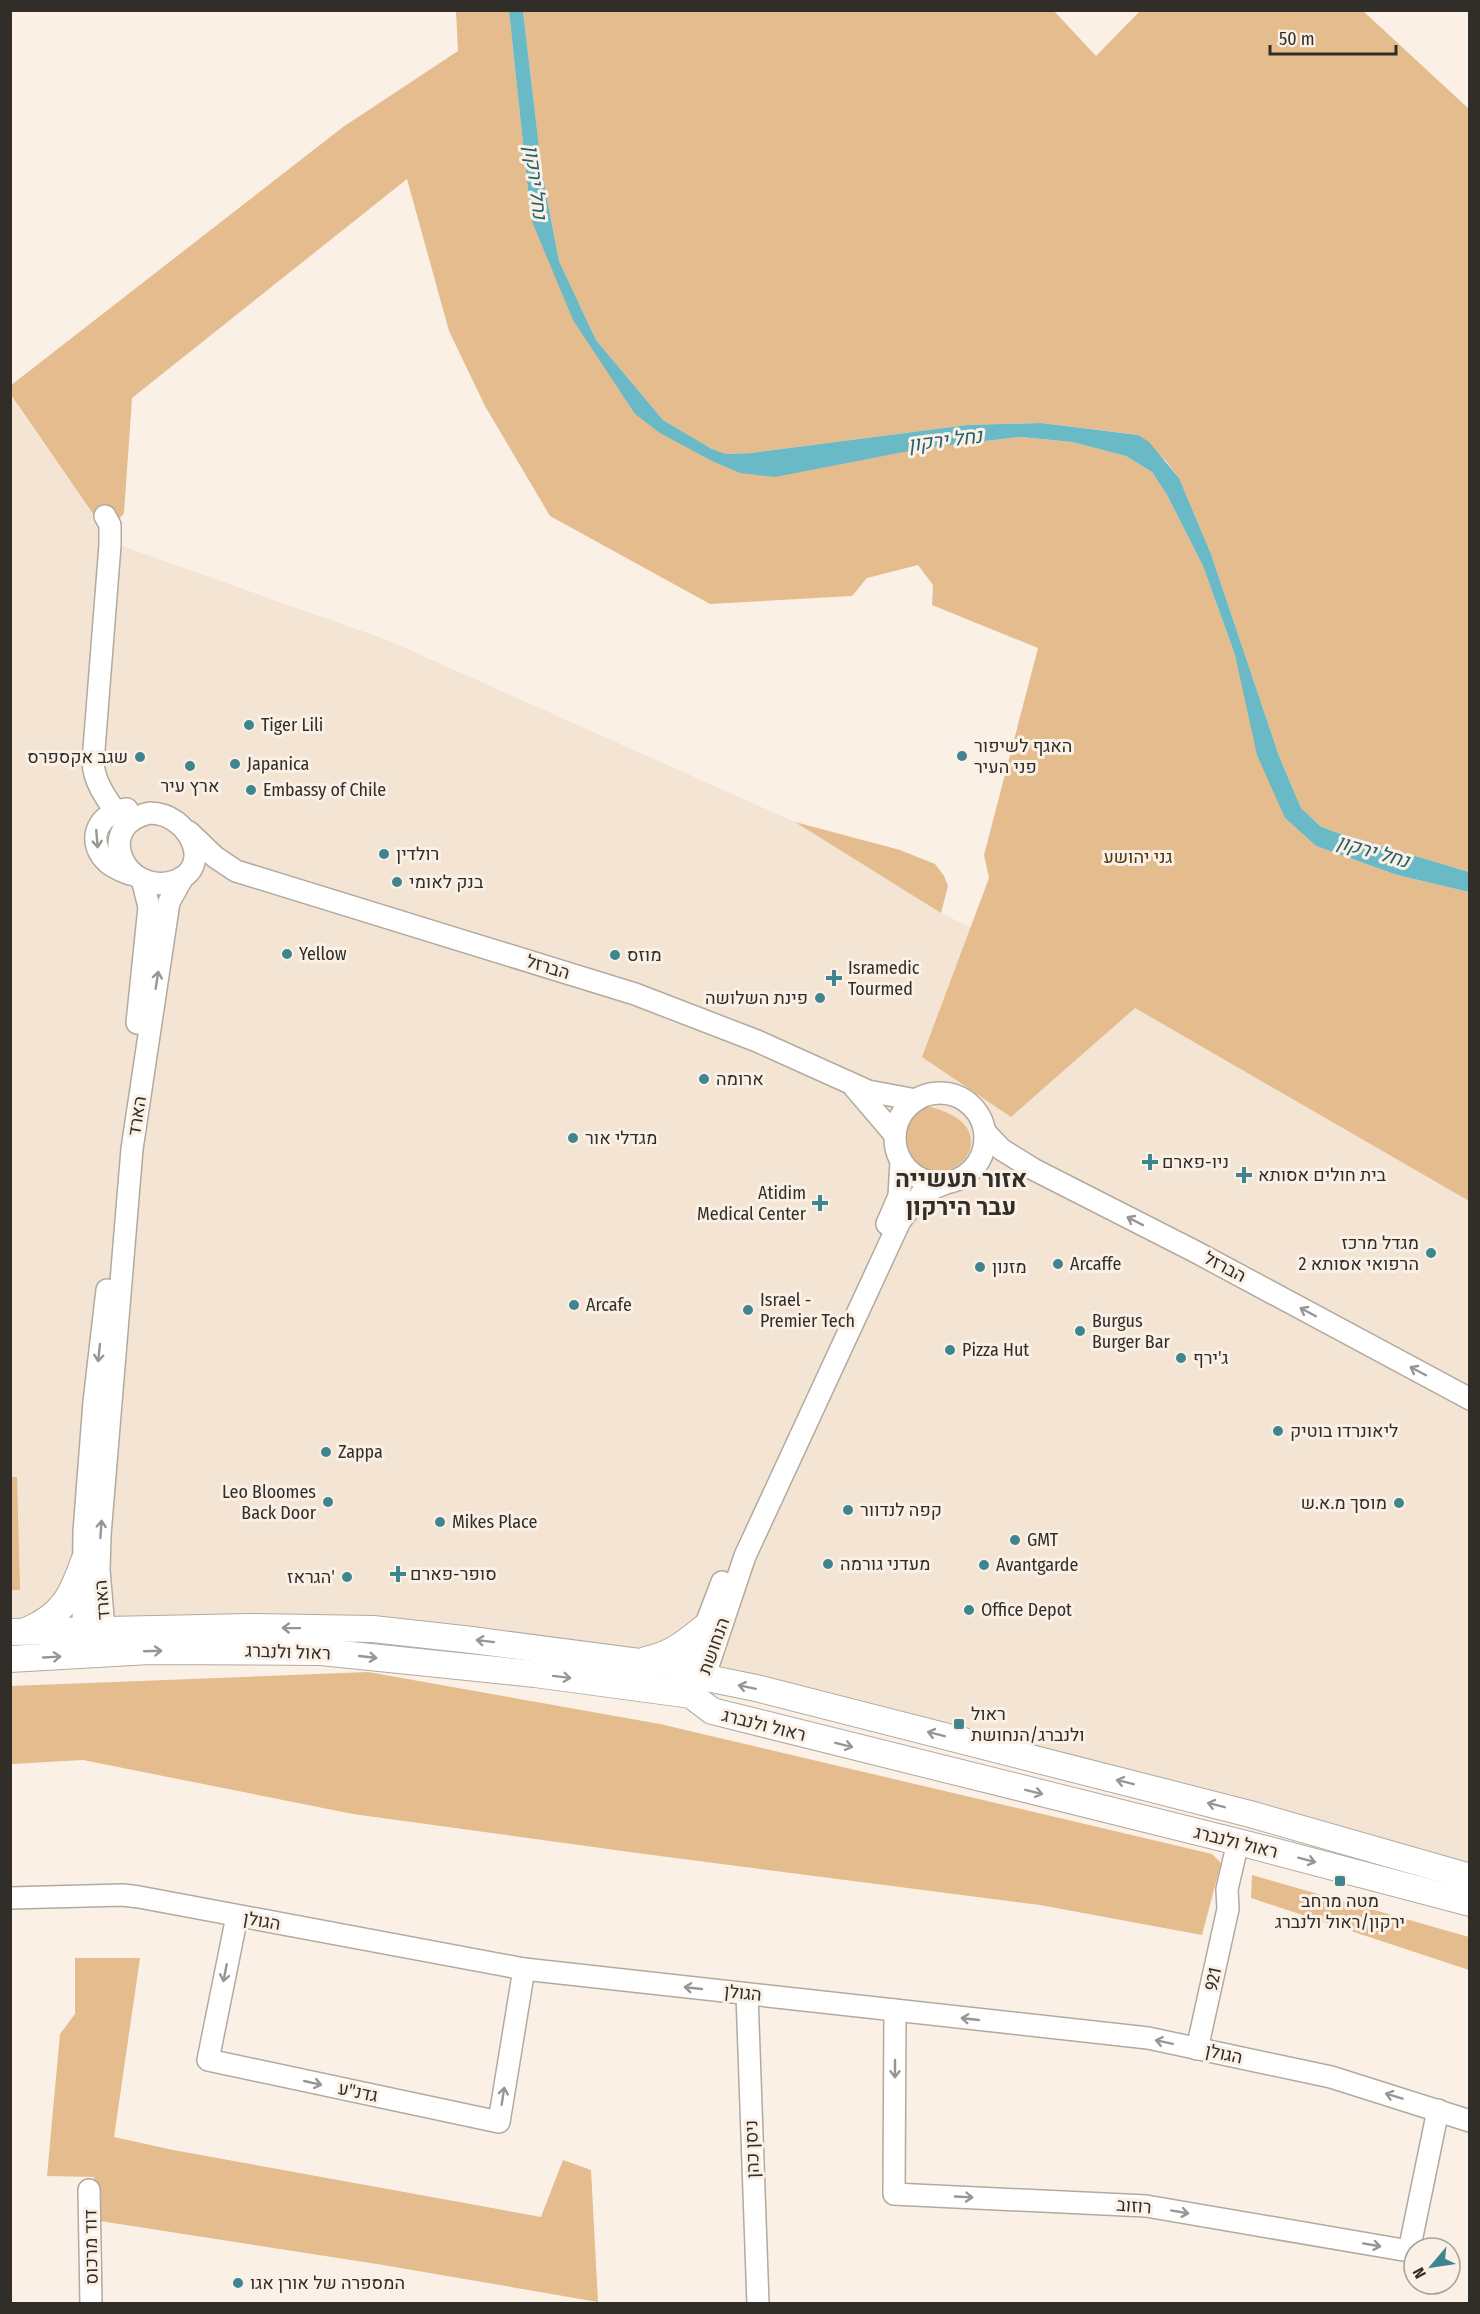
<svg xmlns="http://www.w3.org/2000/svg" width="1480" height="2314" font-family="'Fira Sans Condensed',Heebo,sans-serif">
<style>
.built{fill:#f3e4d3}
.green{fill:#e4bc8d}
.water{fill:#6ab9c6}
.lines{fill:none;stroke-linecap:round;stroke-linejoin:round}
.minor-casing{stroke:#b3aa9f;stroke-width:24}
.tertiary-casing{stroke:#b3aa9f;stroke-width:28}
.minor{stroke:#fff;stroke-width:21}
.tertiary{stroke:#fff;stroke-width:26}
.oneway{stroke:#989694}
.poi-dot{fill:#3f8590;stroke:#faf0e5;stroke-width:2}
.labels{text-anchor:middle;stroke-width:6;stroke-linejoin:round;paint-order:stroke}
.poi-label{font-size:18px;fill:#312e29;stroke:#faf0e5;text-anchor:start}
.park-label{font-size:18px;fill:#50340d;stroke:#faf0e5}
.street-label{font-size:18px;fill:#312e29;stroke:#faf0e5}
.water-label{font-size:20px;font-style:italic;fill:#21626c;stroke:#faf0e5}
.district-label{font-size:24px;font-weight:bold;fill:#312e29;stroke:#faf0e5}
</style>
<rect width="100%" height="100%" fill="#faf0e5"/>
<polygon class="built" points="10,395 113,543 387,640 795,822 941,913 1135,1008 1469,1201 1469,1890 1160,1803 1059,1779 723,1689 459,1650 293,1638 104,1641 11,1646"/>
<g class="green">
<polygon points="456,11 509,11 531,219 635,414 712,461 924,448 1021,437 1072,442 1126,456 1152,472 1167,495 1203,566 1235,655 1285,818 1316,846 1397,875 1469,892 1469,1201 1135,1008 1011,1117 922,1057 989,878 984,855 1038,648 932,605 933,585 918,565 867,578 852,596 710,604 550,516 485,406 449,331 407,179 132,398 124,513 107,534 11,395 10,386 343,127 458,51"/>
<polygon points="523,11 1054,11 1096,56 1140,11 1363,11 1469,109 1469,872 1335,832 1320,826 1301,808 1279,756 1211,554 1179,478 1166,461 1138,435 1041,423 967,425 751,453 726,454 712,449 663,420 596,340 559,261 542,172"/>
<polygon points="795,822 900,850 935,864 944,876 948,886 941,913"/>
<path d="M 920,1105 C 940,1108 972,1119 971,1142 C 971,1152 966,1159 958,1165 C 917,1193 871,1129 920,1105 Z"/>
<polygon points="10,1477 17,1477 20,1590 11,1590"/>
<polygon points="368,1672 660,1724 1212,1854 1221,1863 1202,1935 1040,1905 637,1853 353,1814 83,1760 11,1764 11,1686"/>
<polygon points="1252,1875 1469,1937 1469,1970 1251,1898"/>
<polygon points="75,1958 140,1958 114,2137 173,2150 541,2217 563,2160 591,2170 598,2302 377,2264 100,2221 94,2177 47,2176 60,2034 75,2014"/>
</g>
<polygon class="water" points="509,11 523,11 542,172 559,261 596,340 663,420 712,449 726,454 751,453 967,425 1041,423 1138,435 1149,442 1179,478 1211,554 1279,756 1301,808 1320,826 1335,832 1469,872 1469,892 1397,875 1316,846 1285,818 1257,755 1235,655 1203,566 1167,495 1152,472 1126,456 1072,442 1021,437 924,448 775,477 740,473 712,461 660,433 635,414 573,320 531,219"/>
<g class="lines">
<defs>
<g id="minor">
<path d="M 105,516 L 110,525 L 110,545 L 93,762 C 94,781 104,795 115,811"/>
<path d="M 127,809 C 100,812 85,838 105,860 C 111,867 121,871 130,874"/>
<path d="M 150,813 C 189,813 215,867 175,881 C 125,898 92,825 150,813 Z"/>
<polyline points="189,832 215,857 236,871 635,994 757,1041 868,1091 916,1100"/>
<polyline points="137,1023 149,907 142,879"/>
<polyline points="854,1087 895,1135"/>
<circle cx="940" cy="1138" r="45"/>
<polyline points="985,1132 1001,1149 1033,1169 1196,1252 1470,1399"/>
<polyline points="887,1224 899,1196 901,1161"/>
<polyline points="89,1643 83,1629 84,1532 94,1402 107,1290"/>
<polyline points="98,1645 104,1629 99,1570 100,1535 132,1149 169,902 183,877"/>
<polyline points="689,1688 687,1674 722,1582"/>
<polyline points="695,1690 704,1678 745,1556 900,1221 922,1193 946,1183"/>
<polyline points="10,1898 123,1895 139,1897 524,1969 1148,2038 1331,2077 1470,2121"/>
<polyline points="237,1916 208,2060 499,2122 524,1969"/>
<polyline points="747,1994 758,2304"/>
<polyline points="895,2010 894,2194 1146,2206 1409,2251 1438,2110"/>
<polyline points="1197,2049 1228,1909 1227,1889 1238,1842"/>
<polyline points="89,2190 91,2304"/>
</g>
<g id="tertiary">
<path d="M 28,1630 C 63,1615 72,1595 84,1561"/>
<polyline points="10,1632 251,1627 373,1629 472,1640 677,1667 687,1674 756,1688 1250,1814 1470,1877"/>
<polyline points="10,1659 149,1651 321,1652 535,1674 691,1695 712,1711 1250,1845 1470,1903"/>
<path d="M 646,1660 C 672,1654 684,1644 705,1627"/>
</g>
</defs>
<use href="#minor" class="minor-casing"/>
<use href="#tertiary" class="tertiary-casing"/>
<use href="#minor" class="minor"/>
<use href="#tertiary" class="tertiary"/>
</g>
<defs><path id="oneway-shaft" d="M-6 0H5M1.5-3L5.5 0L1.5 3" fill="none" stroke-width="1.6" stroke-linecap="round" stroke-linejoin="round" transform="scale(1.5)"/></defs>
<g class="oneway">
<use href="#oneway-shaft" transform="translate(97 839) rotate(85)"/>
<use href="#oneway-shaft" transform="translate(157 980) rotate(-81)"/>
<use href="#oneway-shaft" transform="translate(1135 1221) rotate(-153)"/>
<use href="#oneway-shaft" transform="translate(1308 1312) rotate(-152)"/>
<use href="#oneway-shaft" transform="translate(99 1353) rotate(96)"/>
<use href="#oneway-shaft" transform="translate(1418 1371) rotate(-152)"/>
<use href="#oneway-shaft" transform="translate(101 1529) rotate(-86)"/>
<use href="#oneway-shaft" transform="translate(291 1628) rotate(-179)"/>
<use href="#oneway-shaft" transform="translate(485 1641) rotate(-173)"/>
<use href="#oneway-shaft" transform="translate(153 1651) rotate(-2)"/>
<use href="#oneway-shaft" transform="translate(52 1657) rotate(-3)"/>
<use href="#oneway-shaft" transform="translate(368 1657) rotate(6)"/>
<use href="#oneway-shaft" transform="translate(562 1677) rotate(7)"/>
<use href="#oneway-shaft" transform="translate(747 1687) rotate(-168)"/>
<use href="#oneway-shaft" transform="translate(936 1734) rotate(-166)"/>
<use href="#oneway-shaft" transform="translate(844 1745) rotate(14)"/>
<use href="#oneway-shaft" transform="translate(1125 1782) rotate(-166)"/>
<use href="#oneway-shaft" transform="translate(1034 1792) rotate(14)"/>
<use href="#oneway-shaft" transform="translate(1216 1805) rotate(-166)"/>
<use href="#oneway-shaft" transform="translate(1307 1860) rotate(15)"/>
<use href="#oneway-shaft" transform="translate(225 1973) rotate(101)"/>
<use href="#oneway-shaft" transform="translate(693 1988) rotate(-174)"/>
<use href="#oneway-shaft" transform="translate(970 2019) rotate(-174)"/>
<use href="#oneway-shaft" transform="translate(1164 2042) rotate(-168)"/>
<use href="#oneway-shaft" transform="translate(895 2069) rotate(90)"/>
<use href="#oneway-shaft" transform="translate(313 2083) rotate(13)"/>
<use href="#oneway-shaft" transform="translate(503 2096) rotate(-81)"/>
<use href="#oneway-shaft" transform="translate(1394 2096) rotate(-163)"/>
<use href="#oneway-shaft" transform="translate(964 2197) rotate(3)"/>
<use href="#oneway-shaft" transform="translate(1180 2212) rotate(10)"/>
<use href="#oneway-shaft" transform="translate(1372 2245) rotate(10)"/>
</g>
<g class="poi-dot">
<circle cx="249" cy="725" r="6"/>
<circle cx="962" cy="756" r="6"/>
<circle cx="140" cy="757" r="6"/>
<circle cx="235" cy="764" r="6"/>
<circle cx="190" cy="766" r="6"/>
<circle cx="251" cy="790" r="6"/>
<circle cx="384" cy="854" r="6"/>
<circle cx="397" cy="882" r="6"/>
<circle cx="287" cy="954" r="6"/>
<circle cx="615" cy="955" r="6"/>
<path d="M831 969h6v6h6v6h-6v6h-6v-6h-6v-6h6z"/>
<circle cx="820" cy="998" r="6"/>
<circle cx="704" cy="1079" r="6"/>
<circle cx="573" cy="1138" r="6"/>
<path d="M1147 1153h6v6h6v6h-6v6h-6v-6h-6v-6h6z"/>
<path d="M1241 1166h6v6h6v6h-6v6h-6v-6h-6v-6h6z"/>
<path d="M817 1194h6v6h6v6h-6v6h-6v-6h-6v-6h6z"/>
<circle cx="1431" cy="1253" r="6"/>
<circle cx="1058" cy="1264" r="6"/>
<circle cx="980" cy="1267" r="6"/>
<circle cx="574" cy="1305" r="6"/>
<circle cx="748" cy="1310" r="6"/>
<circle cx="1080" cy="1331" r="6"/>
<circle cx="950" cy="1350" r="6"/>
<circle cx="1181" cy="1358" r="6"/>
<circle cx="1278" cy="1431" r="6"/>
<circle cx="326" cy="1452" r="6"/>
<circle cx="328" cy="1502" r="6"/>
<circle cx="1399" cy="1503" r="6"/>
<circle cx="848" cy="1510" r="6"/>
<circle cx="440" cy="1522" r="6"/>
<circle cx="1015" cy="1540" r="6"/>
<circle cx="828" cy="1564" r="6"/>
<circle cx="984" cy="1565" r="6"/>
<path d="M395 1565h6v6h6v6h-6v6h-6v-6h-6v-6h6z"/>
<circle cx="347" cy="1577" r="6"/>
<circle cx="969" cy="1610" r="6"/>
<rect x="953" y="1718" width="12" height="12" rx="3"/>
<rect x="1334" y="1875" width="12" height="12" rx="3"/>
<circle cx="238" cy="2283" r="6"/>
</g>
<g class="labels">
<g class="poi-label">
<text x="261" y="731">Tiger Lili</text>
<text x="974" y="752">האגף לשיפור<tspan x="974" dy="21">פני העיר</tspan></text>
<text x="128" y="763" text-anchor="end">שגב אקספרס</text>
<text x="247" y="770">Japanica</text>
<text x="190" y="792" text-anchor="middle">ארץ עיר</text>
<text x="263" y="796">Embassy of Chile</text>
<text x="396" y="860">רולדין</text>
<text x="409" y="888">בנק לאומי</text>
<text x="299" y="960">Yellow</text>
<text x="627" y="961">מוזס</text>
<text x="848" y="974">Isramedic<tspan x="848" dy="21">Tourmed</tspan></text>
<text x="808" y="1004" text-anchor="end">פינת השלושה</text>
<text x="716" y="1085">ארומה</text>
<text x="585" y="1144">מגדלי אור</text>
<text x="1162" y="1168">ניו-פארם</text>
<text x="1258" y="1181">בית חולים אסותא</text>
<text x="806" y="1199" text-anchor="end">Atidim<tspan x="806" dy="21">Medical Center</tspan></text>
<text x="1419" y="1249" text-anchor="end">מגדל מרכז<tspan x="1419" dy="21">הרפואי אסותא 2</tspan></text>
<text x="1070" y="1270">Arcaffe</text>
<text x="992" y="1273">מזנון</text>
<text x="760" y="1306">Israel -<tspan x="760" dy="21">Premier Tech</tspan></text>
<text x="586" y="1311">Arcafe</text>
<text x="1092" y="1327">Burgus<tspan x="1092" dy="21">Burger Bar</tspan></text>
<text x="962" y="1356">Pizza Hut</text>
<text x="1193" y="1364">ג'ירף</text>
<text x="1290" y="1437">ליאונרדו בוטיק</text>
<text x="338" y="1458">Zappa</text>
<text x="316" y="1498" text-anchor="end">Leo Bloomes<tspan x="316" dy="21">Back Door</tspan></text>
<text x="1387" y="1509" text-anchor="end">מוסך מ.א.ש</text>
<text x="860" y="1516">קפה לנדוור</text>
<text x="452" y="1528">Mikes Place</text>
<text x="1027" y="1546">GMT</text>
<text x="840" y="1570">מעדני גורמה</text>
<text x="996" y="1571">Avantgarde</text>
<text x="410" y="1580">סופר-פארם</text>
<text x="335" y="1583" text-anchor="end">הגראז'</text>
<text x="981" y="1616">Office Depot</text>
<text x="971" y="1720">ראול<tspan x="971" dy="21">ולנברג/הנחושת</tspan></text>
<text x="1340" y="1907" text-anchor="middle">מטה מרחב<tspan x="1340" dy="21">ירקון/ראול ולנברג</tspan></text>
<text x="250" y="2289">המספרה של אורן אגו</text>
</g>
<g class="park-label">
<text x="1138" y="863">גני יהושע</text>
</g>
<g class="street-label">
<text transform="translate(548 967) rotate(17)" y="6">הברזל</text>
<text transform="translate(137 1116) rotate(-81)" y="6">הארד</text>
<text transform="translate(1225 1267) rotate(28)" y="6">הברזל</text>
<text transform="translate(102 1600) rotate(-95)" y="6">הארד</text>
<text transform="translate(714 1646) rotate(-70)" y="6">הנחושת</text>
<text transform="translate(288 1652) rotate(2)" y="6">ראול ולנברג</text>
<text transform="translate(764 1725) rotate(14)" y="6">ראול ולנברג</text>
<text transform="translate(1236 1842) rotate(14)" y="6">ראול ולנברג</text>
<text transform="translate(262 1921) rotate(10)" y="6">הגולן</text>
<text transform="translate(1213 1979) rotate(-78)" y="6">921</text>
<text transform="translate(743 1993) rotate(6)" y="6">הגולן</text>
<text transform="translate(1224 2054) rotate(12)" y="6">הגולן</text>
<text transform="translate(358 2092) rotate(12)" y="6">גדנ"ע</text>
<text transform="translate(752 2149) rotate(-92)" y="6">ניסן כהן</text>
<text transform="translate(1134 2206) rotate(5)" y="6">רוזוב</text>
<text transform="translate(91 2247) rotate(-91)" y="6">דוד מרכוס</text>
</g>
<g class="water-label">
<text transform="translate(536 182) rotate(83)" y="7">נחל ירקון</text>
<text transform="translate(945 440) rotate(-7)" y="7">נחל ירקון</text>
<text transform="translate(1373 851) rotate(16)" y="7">נחל ירקון</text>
</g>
<g class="district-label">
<text x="961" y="1187">אזור תעשייה<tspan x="961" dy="28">עבר הירקון</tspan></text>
</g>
</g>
<rect width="1480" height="2314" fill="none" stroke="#312e29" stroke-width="24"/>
<g transform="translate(1432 2266) rotate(241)"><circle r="28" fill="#faf0e5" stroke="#aaa29a" stroke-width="1.5"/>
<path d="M0-4.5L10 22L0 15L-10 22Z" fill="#3f8590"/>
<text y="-9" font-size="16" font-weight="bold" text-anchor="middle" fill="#312e29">N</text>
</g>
<path d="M1270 45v9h126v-9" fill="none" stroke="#312e29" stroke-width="3"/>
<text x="1279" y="45" font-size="18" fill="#312e29" stroke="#faf0e5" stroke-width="4.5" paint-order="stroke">50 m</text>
</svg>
